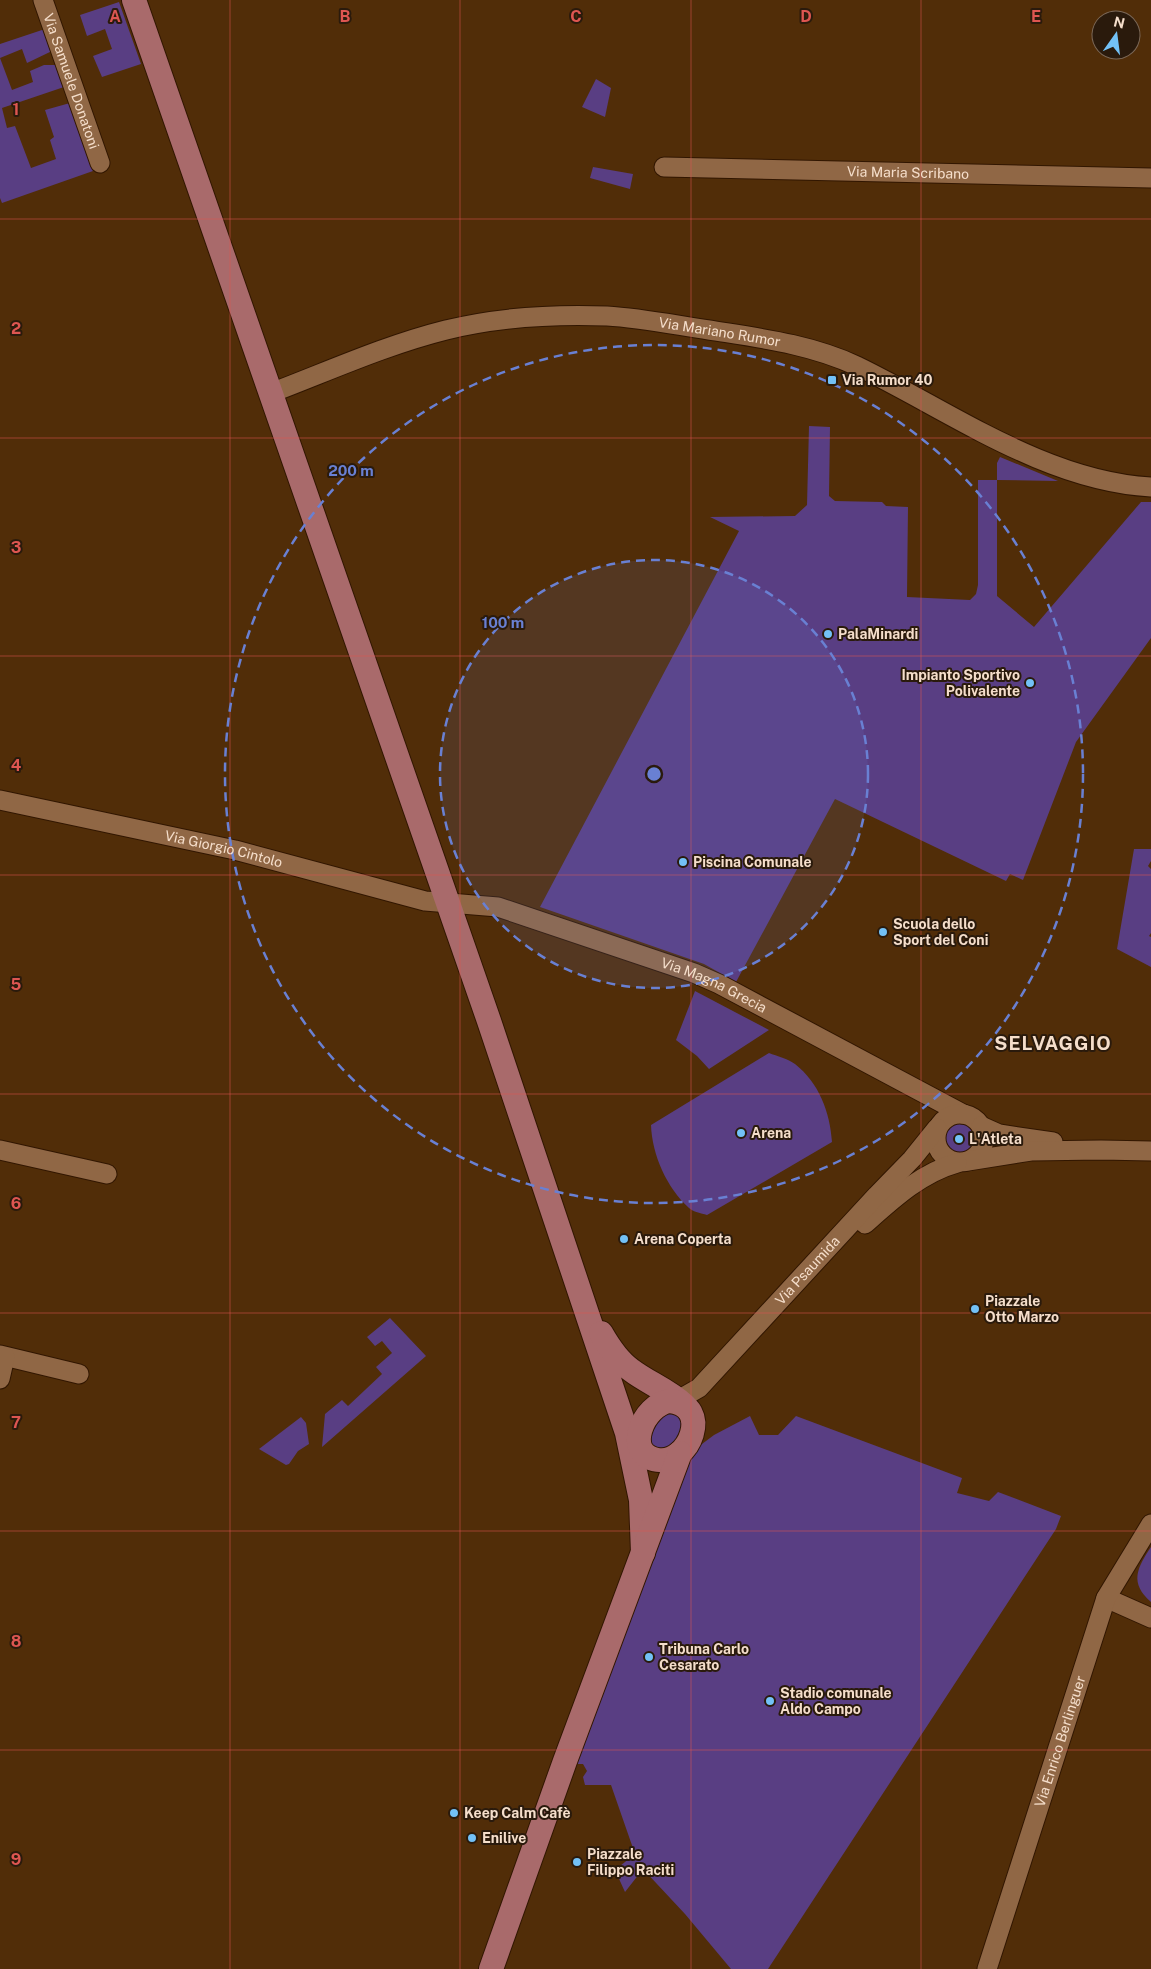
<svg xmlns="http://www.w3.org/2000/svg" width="1151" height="1969" font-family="'Public Sans',sans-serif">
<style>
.green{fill:#593e83}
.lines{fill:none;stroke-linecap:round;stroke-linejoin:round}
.minor-casing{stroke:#311600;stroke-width:21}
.major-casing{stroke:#311600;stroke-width:26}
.minor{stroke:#906745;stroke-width:19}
.major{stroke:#a96a6b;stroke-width:24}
.grid{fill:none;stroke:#de5651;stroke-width:1;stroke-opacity:0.55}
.ring{fill:none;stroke:#6980d3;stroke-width:2.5;stroke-dasharray:9 6}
.poi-dot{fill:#73c1f6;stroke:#2a1a0c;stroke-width:2}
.labels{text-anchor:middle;stroke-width:4;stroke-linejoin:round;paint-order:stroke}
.street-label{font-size:14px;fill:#f5decb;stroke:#2a1a0c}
.poi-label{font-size:14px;font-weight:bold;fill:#f5decb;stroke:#2a1a0c;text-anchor:start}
.district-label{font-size:19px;font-weight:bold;letter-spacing:1px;fill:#f5decb;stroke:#2a1a0c}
.grid-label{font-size:16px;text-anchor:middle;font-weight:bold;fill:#de5651;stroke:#2a1a0c;stroke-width:4;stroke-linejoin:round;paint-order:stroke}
.centre{fill:#6980d3;stroke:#2a1a0c;stroke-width:2.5}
.ring-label{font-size:15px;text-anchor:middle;font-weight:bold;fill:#6980d3;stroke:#2a1a0c;stroke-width:4;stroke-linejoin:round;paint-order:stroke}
</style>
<rect width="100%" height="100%" fill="#512d08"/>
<g class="green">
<polygon points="119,2 141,64 102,77 93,56 112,49 105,29 87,36 80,15"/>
<polygon points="45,29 52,51 27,63 22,49 0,58 12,90 33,82 30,71 44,65 57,65 64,87 2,108 7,128 15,126 31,168 56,159 50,140 54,137 45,110 70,103 93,171 2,203 0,198 0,44"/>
<polygon points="596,79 611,88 605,117 582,107"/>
<polygon points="593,167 633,174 630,189 590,178"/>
<polygon points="809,426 830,427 829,496 835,501 882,502 886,506 908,507 907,597 970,600 976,594 978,585 978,480 997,480 997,463 1000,457 1058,481 997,480 997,596 1034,627 1141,502 1151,502 1151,638 1076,742 1023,880 1010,874 1006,881 835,799 736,982 704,964 540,907 739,531 710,517 795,516 807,505"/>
<polygon points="1134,849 1151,849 1151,861 1148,866 1151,869 1151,933 1149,936 1151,937 1151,967 1117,949"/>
<polygon points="695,991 769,1030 709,1069 697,1056 676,1040"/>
<path d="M 769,1053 C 777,1056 788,1059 795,1064 C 819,1083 830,1112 832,1142 L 707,1215 C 701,1213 693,1212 689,1208 C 667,1188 652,1155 651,1125 Z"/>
<circle cx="959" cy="1139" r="16"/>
<polygon points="390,1318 426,1356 322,1447 325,1414 342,1400 348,1406 382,1374 376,1367 392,1353 382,1341 375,1346 367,1337"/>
<polygon points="669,1409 685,1422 674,1446 657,1454 646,1435"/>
<polygon points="750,1416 759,1435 778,1435 796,1416 962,1478 957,1493 989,1501 998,1492 1061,1516 1056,1529 768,1969 731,1969 685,1914 643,1869 625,1892 615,1870 635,1854 611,1785 585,1785 583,1777 587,1771 583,1764 578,1764 575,1758 683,1465 698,1447 714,1435"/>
<polygon points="301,1417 306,1423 309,1444 298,1451 289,1464 286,1465 259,1449"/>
<path d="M 1151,1547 L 1151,1602 C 1129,1583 1137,1568 1151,1547 Z"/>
</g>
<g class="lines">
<defs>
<g id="minor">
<path id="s1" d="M 43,0 L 100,163"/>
<path id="s2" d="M 664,167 L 1151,178"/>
<path id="s3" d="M 271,393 C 329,371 386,345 446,330 C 499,317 553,314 607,316 C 641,318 675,325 709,330 C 759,338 810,344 857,366 C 950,411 1045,481 1151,487"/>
<path id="s4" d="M 0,800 L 235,850 L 425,901 L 498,907 L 694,973 L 719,984 L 963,1114"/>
<circle cx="960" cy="1138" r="24"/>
<polyline points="981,1126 999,1134 1053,1142"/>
<polyline points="0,1150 107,1174"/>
<polyline points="968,1161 1031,1151 1101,1150 1151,1151"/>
<path d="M 865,1224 C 893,1199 921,1173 957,1163"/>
<polyline points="0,1355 79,1374"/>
<polyline points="0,1379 5,1357"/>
<path id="s5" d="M 670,1401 L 685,1396 L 699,1388 L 877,1195 L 912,1159 L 937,1128"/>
<polyline points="1106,1598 1151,1618"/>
<path id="s6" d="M 987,1969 L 1106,1598 L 1151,1524"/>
</g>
<g id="major">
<polyline points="134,0 489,1021 627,1433 641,1500 643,1553"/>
<path d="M 601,1333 C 609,1347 618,1361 631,1370 C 648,1383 668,1390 684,1405"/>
<path d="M 670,1401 C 713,1406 689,1465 658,1460 C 622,1455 643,1404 670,1401 Z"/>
<polyline points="491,1969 565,1761 680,1453"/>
</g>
</defs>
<use href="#minor" class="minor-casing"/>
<use href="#major" class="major-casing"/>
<use href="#minor" class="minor"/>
<use href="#major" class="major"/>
</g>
<path class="grid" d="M 230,0 L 230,1969M 460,0 L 460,1969M 691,0 L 691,1969M 921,0 L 921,1969M 0,219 L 1151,219M 0,438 L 1151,438M 0,656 L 1151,656M 0,875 L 1151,875M 0,1094 L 1151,1094M 0,1313 L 1151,1313M 0,1531 L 1151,1531M 0,1750 L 1151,1750"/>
<circle cx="654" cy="774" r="214" fill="#6980d3" fill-opacity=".12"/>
<g class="ring">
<circle cx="654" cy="774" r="214"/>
<circle cx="654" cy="774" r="429"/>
</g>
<g class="poi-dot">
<rect x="827" y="375" width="10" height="10" rx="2.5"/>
<circle cx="828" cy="634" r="5"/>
<circle cx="1030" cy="683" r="5"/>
<circle cx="683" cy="862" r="5"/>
<circle cx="883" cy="932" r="5"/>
<circle cx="741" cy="1133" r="5"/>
<circle cx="959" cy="1139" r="5"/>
<circle cx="624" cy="1239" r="5"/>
<circle cx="975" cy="1309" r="5"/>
<circle cx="649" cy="1657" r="5"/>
<circle cx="770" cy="1701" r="5"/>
<circle cx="454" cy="1813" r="5"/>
<circle cx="472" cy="1838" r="5"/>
<circle cx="577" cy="1862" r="5"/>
</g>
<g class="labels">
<g class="street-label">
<text dy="5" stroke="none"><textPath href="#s1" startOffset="86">Via Samuele Donatoni</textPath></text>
<text dy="5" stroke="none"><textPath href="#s2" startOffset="244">Via Maria Scribano</textPath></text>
<text dy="5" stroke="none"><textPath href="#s3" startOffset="462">Via Mariano Rumor</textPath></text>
<text dy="5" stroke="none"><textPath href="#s4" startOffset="229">Via Giorgio Cintolo</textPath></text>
<text dy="5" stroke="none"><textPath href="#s4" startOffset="740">Via Magna Grecia</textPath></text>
<text dy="5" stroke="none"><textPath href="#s5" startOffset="192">Via Psaumida</textPath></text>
<text dy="5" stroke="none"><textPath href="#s6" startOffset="239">Via Enrico Berlinguer</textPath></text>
</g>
<g class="poi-label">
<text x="842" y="385">Via Rumor 40</text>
<text x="838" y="639">PalaMinardi</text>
<text x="1020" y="680" text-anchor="end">Impianto Sportivo<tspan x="1020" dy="16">Polivalente</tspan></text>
<text x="693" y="867">Piscina Comunale</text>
<text x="893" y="929">Scuola dello<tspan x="893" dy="16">Sport del Coni</tspan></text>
<text x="751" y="1138">Arena</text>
<text x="969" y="1144">L'Atleta</text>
<text x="634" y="1244">Arena Coperta</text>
<text x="985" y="1306">Piazzale<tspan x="985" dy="16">Otto Marzo</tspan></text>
<text x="659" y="1654">Tribuna Carlo<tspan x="659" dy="16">Cesarato</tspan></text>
<text x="780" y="1698">Stadio comunale<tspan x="780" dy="16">Aldo Campo</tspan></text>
<text x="464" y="1818">Keep Calm Cafè</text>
<text x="482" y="1843">Enilive</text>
<text x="587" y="1859">Piazzale<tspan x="587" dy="16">Filippo Raciti</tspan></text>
</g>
<g class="district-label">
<text x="1053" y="1050">SELVAGGIO</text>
</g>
</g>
<g class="grid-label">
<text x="115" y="22">A</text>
<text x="345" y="22">B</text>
<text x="576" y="22">C</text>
<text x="806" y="22">D</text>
<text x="1036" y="22">E</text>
<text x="16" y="115">1</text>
<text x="16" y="334">2</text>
<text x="16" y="553">3</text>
<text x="16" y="771">4</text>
<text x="16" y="990">5</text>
<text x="16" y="1209">6</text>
<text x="16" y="1428">7</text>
<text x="16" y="1647">8</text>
<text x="16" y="1865">9</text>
</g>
<circle cx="654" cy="774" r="8" class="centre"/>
<g class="ring-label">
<text x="351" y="476">200 m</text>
<text x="503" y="628">100 m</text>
</g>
<g transform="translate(1116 35) rotate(14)"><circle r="24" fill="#2a1a0c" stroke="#7b6858"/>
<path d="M0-4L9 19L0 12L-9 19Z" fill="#73c1f6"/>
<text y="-8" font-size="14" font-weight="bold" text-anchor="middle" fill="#f5decb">N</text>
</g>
</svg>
